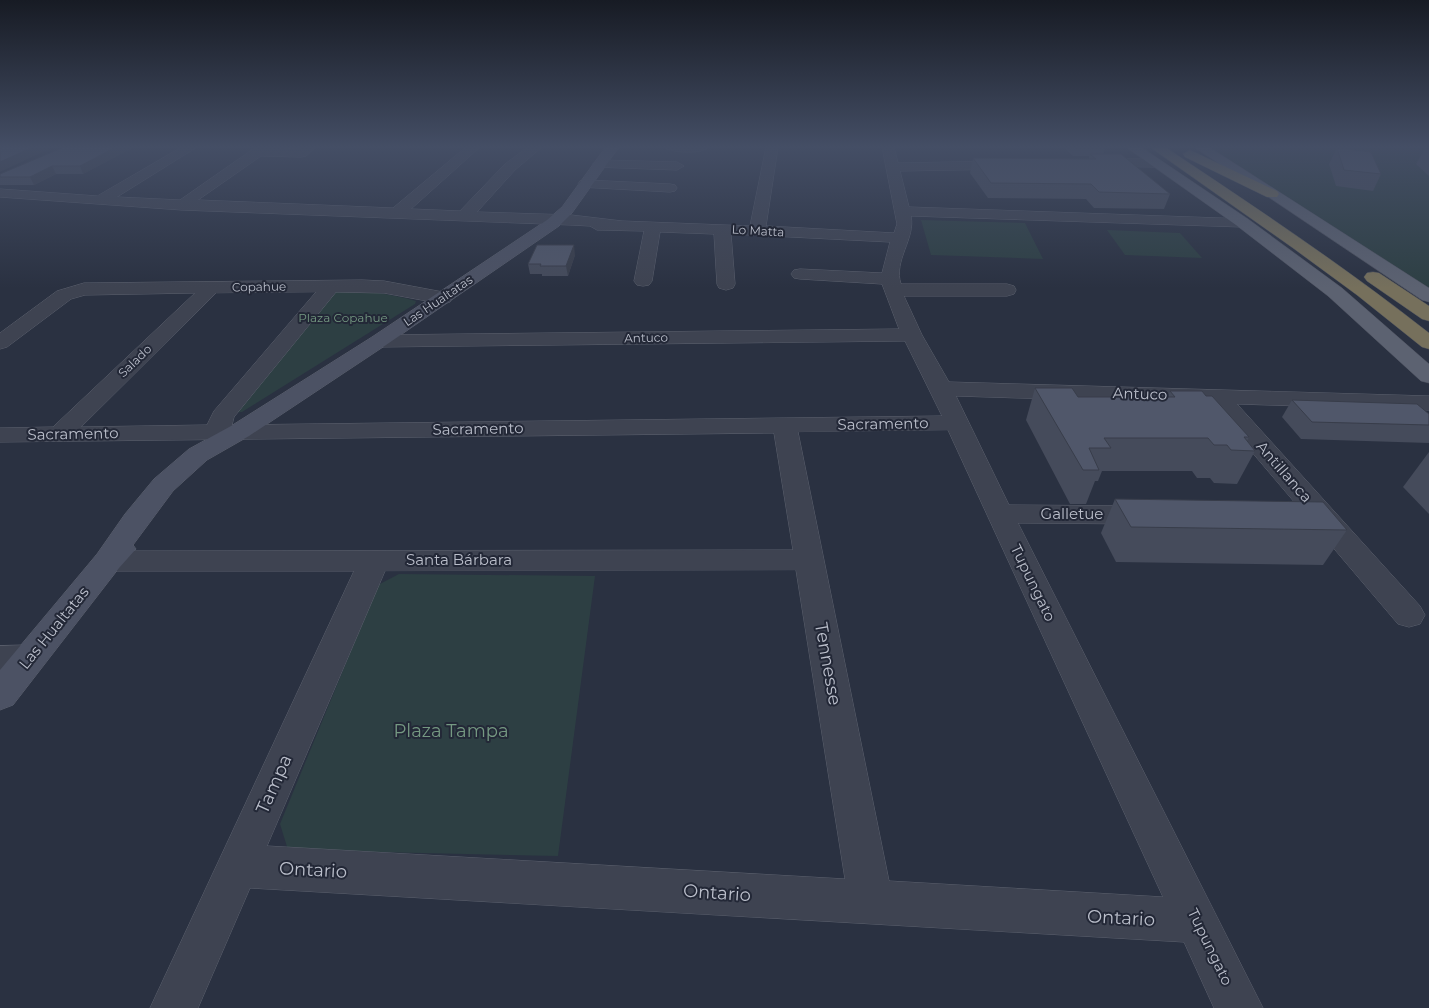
<svg xmlns="http://www.w3.org/2000/svg" width="1429" height="1008" font-family="Montserrat,sans-serif">
<style>
.green{fill:#2d3f43}
.lines{fill:none;stroke-linecap:round;stroke-linejoin:round}
.street-casing{stroke:#5c616e;stroke-width:1}
.secondary-casing{stroke:#5c616e;stroke-width:1}
.primary-casing{stroke:#484c5a;stroke-width:1}
.highway-casing{stroke:#494e5b;stroke-width:1}
.street{fill:#3e4351;fill-rule:evenodd}
.secondary{fill:#4c5264;fill-rule:evenodd}
.primary{fill:#5c6271;fill-rule:evenodd}
.highway{fill:#76705c;fill-rule:evenodd}
.wall{fill:#454b5b}
.shaded-wall{fill:#383d4a}
.building{fill:#50576a;stroke:#383d4a}
.labels{text-anchor:middle;stroke-width:4;stroke-linejoin:round;paint-order:stroke}
.far-street-label{font-size:12px;fill:#bbbfcb;stroke:#232837}
.far-park-label{font-size:12px;fill:#759982;stroke:#232837}
.street-label{font-size:15px;fill:#bbbfcb;stroke:#232837}
.near-street-label{font-size:18px;fill:#bbbfcb;stroke:#232837}
.near-park-label{font-size:18px;fill:#759982;stroke:#232837}
</style>
<rect width="100%" height="100%" fill="#2a3141"/>
<g class="green">
<polygon points="1205,147 1429,147 1429,295"/>
<polygon points="921,220 1025,223 1043,259 931,255"/>
<polygon points="1107,230 1180,233 1202,258 1125,255"/>
<path d="M 331,290 C 361,290 388,293 416,301 L 415,304 L 242,412 L 230,413 Z"/>
<polygon points="399,574 595,576 558,856 288,850 280,824 378,585"/>
</g>
<g class="lines">
<defs>
<g id="street">
<path d="M 182,147 L 197,147 L 117,197 L 180,200 L 256,147 L 298,149 L 301,147 L 316,147 L 306,156 L 301,157 L 261,156 L 198,200 L 393,208 L 466,147 L 480,147 L 411,209 L 460,211 L 505,164 L 528,147 L 542,147 L 515,170 L 477,212 L 571,215 L 622,221 L 750,226 L 766,147 L 778,147 L 766,226 L 894,233 L 897,224 L 882,147 L 894,147 L 898,163 L 1008,161 L 1015,165 L 1008,169 L 900,171 L 909,207 L 1248,219 L 1250,222 L 1248,225 L 1242,227 L 911,216 C 916,238 893,261 901,284 L 1007,284 L 1014,286 L 1016,290 L 1014,294 L 1007,296 L 904,296 L 922,335 L 949,382 L 1429,396 L 1429,410 L 1237,404 L 1420,606 L 1425,615 L 1420,624 L 1409,627 L 1398,624 L 1211,404 L 956,396 L 1009,505 L 1147,506 L 1157,509 L 1161,515 L 1157,521 L 1147,524 L 1018,523 L 1263,1008 L 1214,1008 L 1184,942 L 250,888 L 198,1008 L 150,1008 L 354,571 L 108,571 L 97,568 L 93,561 L 97,554 L 108,551 L 793,550 L 774,433 L 0,442 L 0,428 L 53,427 L 195,293 L 85,295 L 71,299 L 7,347 L 0,349 L 0,333 L 57,291 L 84,283 L 362,280 L 384,281 L 443,292 L 450,294 L 452,298 L 450,302 L 443,304 L 384,293 L 336,292 L 234,417 L 232,425 L 942,416 L 905,341 L 379,347 L 372,345 L 369,341 L 372,337 L 379,335 L 899,329 L 882,284 L 800,279 L 794,278 L 791,274 L 794,270 L 800,269 L 882,273 L 890,242 L 731,234 L 735,284 L 733,288 L 726,290 L 719,288 L 717,284 L 714,234 L 660,232 L 652,281 L 649,285 L 643,286 L 637,285 L 634,281 L 644,231 L 597,230 L 590,226 L 571,225 L 182,210 L 0,197 L 0,189 L 97,196 ZM 316,292 L 214,411 L 207,425 L 81,427 L 216,293 ZM 948,430 L 1163,897 L 889,881 L 798,432 ZM 796,570 L 845,879 L 267,846 L 385,571 Z"/>
<path d="M 664,147 L 707,147 L 707,148 C 702,154 670,153 664,147 Z"/>
<polygon points="1094,159 1155,159 1162,163 1155,167 1089,166 1087,163 1089,160"/>
<polygon points="600,160 677,162 684,166 677,170 595,167 593,164"/>
<polygon points="585,180 670,184 675,185 677,188 675,191 670,192 580,187 578,184 580,181"/>
<polygon points="30,645 42,649 47,658 42,667 30,671 0,672 0,646"/>
</g>
<polygon id="secondary" points="606,147 619,147 572,213 559,226 386,345 249,436 207,460 173,491 133,545 136,549 119,568 13,705 0,710 0,670 97,554 125,514 154,479 189,449 231,426 372,337 547,220 562,207"/>
<g id="primary">
<polygon points="1126,147 1141,147 1248,219 1342,288 1429,364 1429,383 1421,381 1328,296 1236,225"/>
<polygon points="1194,147 1209,147 1429,288 1429,302 1422,300"/>
</g>
<g id="highway">
<path d="M 1150,147 L 1165,147 C 1255,207 1344,266 1429,333 L 1429,349 L 1422,347 L 1357,295 L 1293,248 Z"/>
<polygon points="1190,150 1277,191 1279,194 1277,197 1267,197 1185,157 1183,154"/>
<polygon points="1373,272 1379,273 1429,306 1429,321 1422,319 1367,281 1364,277 1367,273"/>
</g>
</defs>
<use href="#street" class="street-casing"/>
<use href="#secondary" class="secondary-casing"/>
<use href="#primary" class="primary-casing"/>
<use href="#highway" class="highway-casing"/>
<use href="#street" class="street"/>
<use href="#secondary" class="secondary"/>
<use href="#primary" class="primary"/>
<use href="#highway" class="highway"/>
</g>
<g class="wall">
<polygon points="134,147 83,174 56,174 34,185 0,185 0,174"/>
<polygon points="1063,147 1103,147 1105,149 1103,154 1170,194 1164,209 1094,208 1086,199 988,198 970,173 973,158 1089,159 1089,156 1073,156"/>
<polygon points="1337,148 1381,174 1373,191 1336,186 1329,164"/>
<polygon points="1425,148 1429,149 1429,176 1416,164"/>
<polygon points="575,255 568,276 542,276 542,274 530,274 528,264"/>
<polygon points="1035,388 1078,397 1167,397 1170,391 1206,396 1249,437 1247,441 1255,451 1237,484 1214,483 1210,478 1197,478 1192,471 1102,471 1098,481 1095,481 1086,504 1070,504 1026,420"/>
<polygon points="1292,400 1429,414 1429,443 1301,439 1282,417"/>
<polygon points="1429,452 1429,514 1403,487"/>
<polygon points="1115,499 1347,530 1323,565 1116,562 1101,533"/>
</g>
<g class="shaded-wall">
<polygon points="33,147 53,147 0,172 0,162"/>
<polygon points="116,147 134,147 83,174 80,166"/>
<polygon points="52,166 56,174 34,185 30,177"/>
<polygon points="574,245 575,255 568,276 566,266"/>
</g>
<g class="building">
<polygon points="0,147 33,147 0,162"/>
<polygon points="64,147 116,147 80,166 52,166 30,177 0,177 0,174"/>
<polygon points="1074,147 1103,147 1105,149 1075,148"/>
<polygon points="1337,148 1371,152 1381,174 1344,170"/>
<polygon points="1090,154 1121,154 1170,194 1099,192 1091,184 991,183 973,158 1096,159"/>
<polygon points="537,245 574,245 566,266 540,266 541,264 528,264"/>
<polygon points="1035,388 1072,388 1078,397 1175,397 1170,391 1202,391 1206,396 1212,396 1249,437 1244,437 1255,451 1231,450 1227,445 1214,445 1208,438 1104,438 1111,448 1089,448 1099,470 1083,470"/>
<polygon points="1292,400 1417,404 1429,414 1429,425 1312,422"/>
<polygon points="1115,499 1323,502 1347,530 1131,527"/>
</g>
<linearGradient id="sky" x2="0" y2="1"><stop stop-color="#171b24"/><stop offset="0.51" stop-color="#444e65"/><stop offset="1" stop-color="#444e65" stop-opacity="0"/></linearGradient>
<rect width="1429" height="288" fill="url(#sky)"/>
<g class="labels">
<g class="far-street-label">
<text transform="translate(758 231) rotate(3)" y="4">Lo Matta</text>
<text transform="translate(259 287) rotate(-1)" y="4">Copahue</text>
<text transform="translate(438 301) rotate(-34)" y="4">Las Hualtatas</text>
<text transform="translate(646 338) rotate(-1)" y="4">Antuco</text>
<text transform="translate(135 361) rotate(-44)" y="4">Salado</text>
</g>
<g class="far-park-label">
<text x="343" y="322">Plaza Copahue</text>
</g>
<g class="street-label">
<text transform="translate(1140 394) rotate(2)" y="5">Antuco</text>
<text transform="translate(883 424) rotate(-1)" y="5">Sacramento</text>
<text transform="translate(478 429) rotate(-1)" y="5">Sacramento</text>
<text transform="translate(73 434) rotate(-1)" y="5">Sacramento</text>
<text transform="translate(1284 472) rotate(49)" y="5">Antillanca</text>
<text x="1072" y="519">Galletue</text>
<text x="459" y="565">Santa Bárbara</text>
<text transform="translate(1033 583) rotate(64)" y="5">Tupungato</text>
<text transform="translate(54 628) rotate(-51)" y="5">Las Hualtatas</text>
<text transform="translate(1210 947) rotate(64)" y="5">Tupungato</text>
</g>
<g class="near-street-label">
<text transform="translate(828 664) rotate(80)" y="6">Tennesse</text>
<text transform="translate(274 784) rotate(-66)" y="6">Tampa</text>
<text transform="translate(313 870) rotate(3)" y="6">Ontario</text>
<text transform="translate(717 893) rotate(4)" y="6">Ontario</text>
<text transform="translate(1121 918) rotate(3)" y="6">Ontario</text>
</g>
<g class="near-park-label">
<text x="451" y="737">Plaza Tampa</text>
</g>
</g>
</svg>
